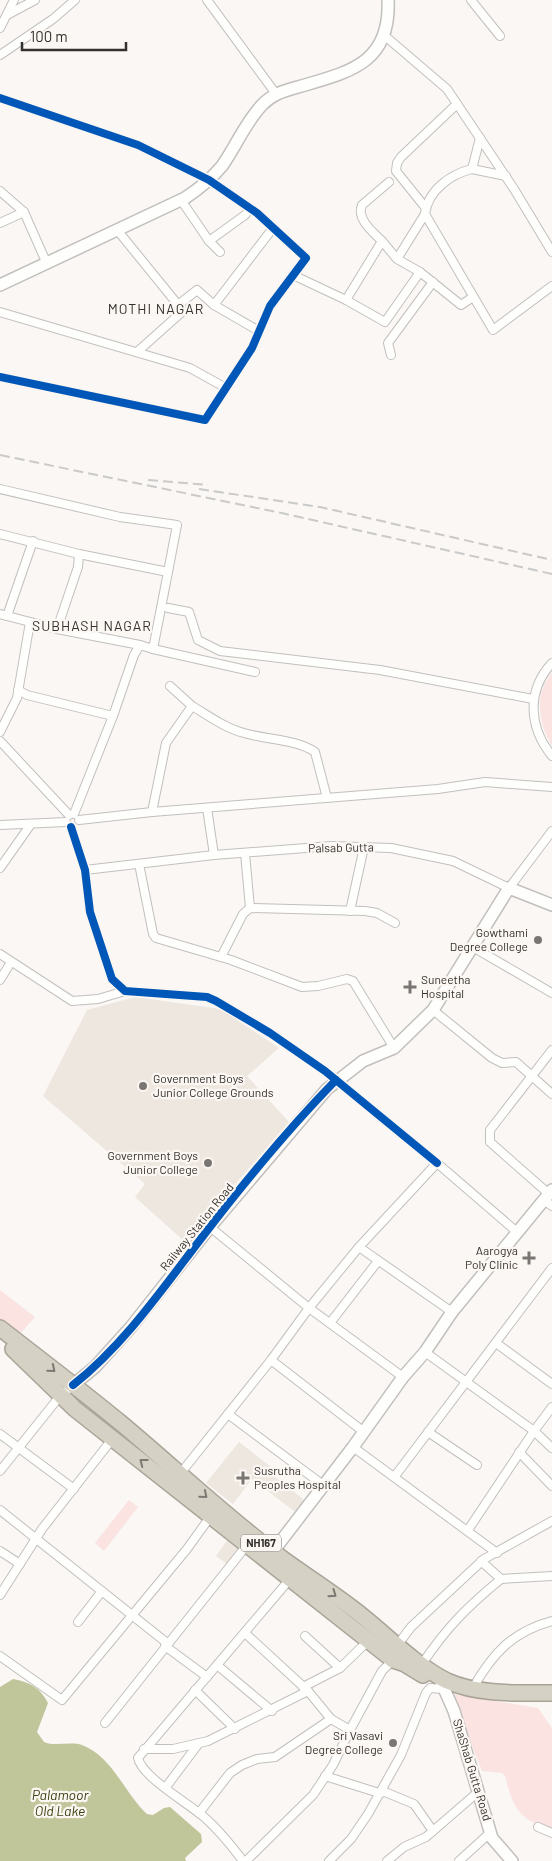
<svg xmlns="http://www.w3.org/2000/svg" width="552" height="1861" font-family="Barlow,sans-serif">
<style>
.built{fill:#eee7e0}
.green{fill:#fbe3e2}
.water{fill:#c0c59a}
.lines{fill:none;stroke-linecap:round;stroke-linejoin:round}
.street-casing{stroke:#c2c0be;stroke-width:10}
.secondary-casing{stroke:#c2c0be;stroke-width:14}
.highway-casing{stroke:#aaa498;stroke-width:18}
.street{stroke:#fefefd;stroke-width:8}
.secondary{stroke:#fefefd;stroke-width:11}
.highway{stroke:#d5d1c5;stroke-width:15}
.rail{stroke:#cacaca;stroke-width:2;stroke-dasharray:10 5;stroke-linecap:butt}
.cycleway-casing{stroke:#fcf7f2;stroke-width:11}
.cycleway{stroke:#0057b8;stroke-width:8}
.oneway{stroke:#7c7972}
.poi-dot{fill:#797674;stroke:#fcf7f2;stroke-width:2}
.labels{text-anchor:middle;stroke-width:4.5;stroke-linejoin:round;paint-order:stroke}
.shield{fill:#fcf7f2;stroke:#6f6c6a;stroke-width:1}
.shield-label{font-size:11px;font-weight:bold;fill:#33312f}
.street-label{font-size:12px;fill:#33312f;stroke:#fcf7f2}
.poi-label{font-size:12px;fill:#33312f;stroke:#fcf7f2;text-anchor:end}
.neighbourhood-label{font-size:14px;letter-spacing:1px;fill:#33312f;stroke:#fcf7f2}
.water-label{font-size:14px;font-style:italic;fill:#3c4113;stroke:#fcf7f2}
</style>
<rect width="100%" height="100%" fill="#faf7f4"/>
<g class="built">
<polygon points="135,997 221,1009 279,1048 247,1076 289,1122 185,1242 135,1197 145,1184 43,1096 87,1010"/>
<polygon points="239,1442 279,1473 276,1478 307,1502 298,1514 252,1479 233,1504 206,1483"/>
<polygon points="231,1535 247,1546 231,1567 216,1556"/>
</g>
<g class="green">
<path d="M 552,673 L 552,746 C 538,723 534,694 552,673 Z"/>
<polygon points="0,1290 35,1317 18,1336 0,1322"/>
<polygon points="129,1500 138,1507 104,1551 95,1543"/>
<path d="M 452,1694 L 538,1708 L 552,1728 L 552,1830 C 518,1818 514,1810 505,1776 L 502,1773 L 482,1771 Z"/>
</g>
<path class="water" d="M 13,1679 C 30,1682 40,1688 48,1703 L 37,1732 L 44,1742 C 55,1747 70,1741 82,1745 C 112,1756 125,1794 147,1814 L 153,1815 L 164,1808 L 170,1807 L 201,1834 L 202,1842 L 185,1858 L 186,1861 L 0,1861 L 0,1687 Z"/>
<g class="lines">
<defs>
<g id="street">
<polyline points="207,0 276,94"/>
<polyline points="471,0 500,36"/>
<polyline points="7,15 35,0"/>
<polyline points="0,28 14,0"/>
<polyline points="385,36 447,89 514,189 552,252"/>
<polyline points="0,55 53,19 75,0"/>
<polyline points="0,98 138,145 209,180 257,213 306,258 270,306 252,348 205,420 0,377"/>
<polyline points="480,138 472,169 506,176"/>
<path d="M 472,169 C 451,174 428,190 425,214 L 493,330 L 552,286"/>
<polyline points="0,191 24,212 47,264"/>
<polyline points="181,200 209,241 245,215 250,209"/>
<polyline points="425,207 396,171 397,163 401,157 457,104"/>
<polyline points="0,223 24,212"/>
<polyline points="118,231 183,311 137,352"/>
<polyline points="209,241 220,252"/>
<path d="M 382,241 C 373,232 356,219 362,205 L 389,182"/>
<polyline points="397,259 420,272 385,322 346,300 382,241 397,259 425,214"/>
<polyline points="420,272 461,305 473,297"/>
<polyline points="293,275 346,300"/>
<polyline points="178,305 197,290 214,305"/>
<polyline points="0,312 190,368 226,388"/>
<polyline points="259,331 214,305 273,228"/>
<polyline points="391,355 388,343 433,282"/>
<polyline points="0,489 120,517 177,525 168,572 79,554 0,534"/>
<polyline points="168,608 189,612 198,640 220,651 380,670 533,699"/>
<polyline points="0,614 57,629 140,645 134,655 113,716 74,814"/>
<polyline points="7,616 33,541"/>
<polyline points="57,629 78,567 79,554"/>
<polyline points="140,645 153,649 168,572"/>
<polyline points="153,649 255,672"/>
<path d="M 552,663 C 526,691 529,728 552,756"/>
<polyline points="18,690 27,695 113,716"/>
<path d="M 192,706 C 209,716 225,728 244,733 C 267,740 296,739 315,752 L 327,798"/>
<polyline points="0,732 17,698 30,622"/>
<polyline points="0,741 69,815"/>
<polyline points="207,808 214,855 332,846 391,848 453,861 509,888 552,831"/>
<polyline points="152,812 166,743 192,706 170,686"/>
<polyline points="79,820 152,812 438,789 485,782 552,787"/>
<polyline points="0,825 66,822"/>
<polyline points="71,827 85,870 90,912 112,979 125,991 207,997 216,1001 270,1033 325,1071 437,1163"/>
<polyline points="245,853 250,908"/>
<polyline points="139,864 153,934 156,938 231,960 302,987 318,986 347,979 353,981 394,1048"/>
<polyline points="0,868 31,824"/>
<polyline points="85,870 214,855"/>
<polyline points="350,911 364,847"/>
<polyline points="471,946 552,993"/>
<polyline points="0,954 72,1001 98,999 125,991"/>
<polyline points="221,957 243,914 250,908 365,911 377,913 395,923"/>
<polyline points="0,980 11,962"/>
<polyline points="433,1010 492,1058 502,1063 516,1062 552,1094"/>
<polyline points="549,1194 490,1142 490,1130 552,1050"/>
<polyline points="544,1200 552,1206"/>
<polyline points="359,1247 452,1312"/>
<polyline points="330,1323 378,1261"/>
<polyline points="496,1343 552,1384"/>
<polyline points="425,1352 534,1431 552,1448"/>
<polyline points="271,1360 364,1432"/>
<polyline points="403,1377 309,1308 359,1247 437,1163 517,1232"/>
<polyline points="228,1414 323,1485"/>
<polyline points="428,1432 477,1465"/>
<polyline points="0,1434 74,1489"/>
<polyline points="353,1447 497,1553"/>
<polyline points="519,1452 552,1486"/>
<polyline points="0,1471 60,1396 73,1385"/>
<polyline points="180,1474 271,1360 309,1308 210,1227"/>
<polyline points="395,1476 552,1268"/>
<polyline points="0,1510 167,1643"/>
<polyline points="468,1530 534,1431 552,1407"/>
<polyline points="0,1551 20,1564"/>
<polyline points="481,1561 501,1579 552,1576"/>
<polyline points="0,1595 42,1529 113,1438"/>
<polyline points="78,1622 102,1591"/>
<polyline points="245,1633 308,1691"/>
<polyline points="305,1636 340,1668"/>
<polyline points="165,1646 207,1677"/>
<polyline points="396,1647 411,1627 484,1559 552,1521"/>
<polyline points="0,1656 62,1700 187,1549 210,1517"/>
<path d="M 422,1664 C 447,1627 467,1607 501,1579"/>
<polyline points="217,1665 272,1711"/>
<polyline points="303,1687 340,1668 368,1641"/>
<path d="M 473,1688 C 492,1654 513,1631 552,1621"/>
<polyline points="195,1690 235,1729"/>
<polyline points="105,1723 247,1545"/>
<polyline points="144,1749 173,1749 208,1741 308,1691 331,1719 350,1730 382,1671 393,1660"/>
<polyline points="325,1776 379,1793 385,1792 414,1804 433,1831"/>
<polyline points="166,1787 199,1743"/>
<polyline points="199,1813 230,1773 242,1765 257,1759 275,1757 331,1719"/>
<polyline points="538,1827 552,1833"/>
<path d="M 243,1861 C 231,1845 219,1830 204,1817 C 188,1803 142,1777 138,1758 L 290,1579"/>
<polyline points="246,1861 313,1795 333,1765 350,1730"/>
<polyline points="329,1861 351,1839 368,1814 401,1755 426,1693 430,1688 443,1689"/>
<polyline points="387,1861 404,1847 426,1837 478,1792"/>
<polyline points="459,1861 491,1832"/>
</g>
<g id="secondary">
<path d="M 0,285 L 185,198 C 199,189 211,179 222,166 C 236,146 245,123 262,105 C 272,94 284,91 298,87 C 349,72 391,64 388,0"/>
<polyline points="73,1385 95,1367 131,1327 210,1227 327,1089 363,1061 394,1048 433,1010 509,888 552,905"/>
<polyline points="268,1558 353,1447 403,1377 425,1352 452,1312 552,1190"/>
<polyline points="438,1675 454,1711 492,1838 512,1861"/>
</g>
<g id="highway">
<path d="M 0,1328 C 41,1360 82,1391 122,1424 C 172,1466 220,1511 272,1551 C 298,1571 326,1588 352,1608 C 383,1631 413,1664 447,1681 C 478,1695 519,1693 552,1693"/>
<polyline points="13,1349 75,1409 393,1660 405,1664 423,1675"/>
</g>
</defs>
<use href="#street" class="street-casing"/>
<use href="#secondary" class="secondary-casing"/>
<use href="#highway" class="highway-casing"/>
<use href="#street" class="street"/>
<use href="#secondary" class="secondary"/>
<use href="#highway" class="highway"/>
<g class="rail">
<polyline points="0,455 286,514 552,574"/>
<polyline points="148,480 208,485"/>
<polyline points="199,489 320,507 552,560"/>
</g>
<defs>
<g id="cycleway">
<polyline points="0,98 138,145 209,180 257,213 306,258 270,306 252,348 205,420 0,377"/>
<polyline points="71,827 85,870 90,912 112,979 125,991 207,997 216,1001 270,1033 325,1071 437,1163"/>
<path d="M 73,1385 C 124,1345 163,1288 203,1236 C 243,1184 290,1127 336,1080"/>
</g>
</defs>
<use href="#cycleway" class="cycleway-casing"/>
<use href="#cycleway" class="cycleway"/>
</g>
<defs><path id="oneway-chevron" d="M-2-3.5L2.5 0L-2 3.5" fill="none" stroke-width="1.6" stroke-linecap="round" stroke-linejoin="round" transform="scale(1.25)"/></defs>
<g class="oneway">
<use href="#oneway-chevron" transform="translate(52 1369) rotate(39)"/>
<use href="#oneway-chevron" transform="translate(143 1462) rotate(-142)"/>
<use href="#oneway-chevron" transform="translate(204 1495) rotate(40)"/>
<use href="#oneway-chevron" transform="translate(333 1594) rotate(35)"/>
</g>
<g class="poi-dot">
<circle cx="538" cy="940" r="5"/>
<path d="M407.5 979.5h5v5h5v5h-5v5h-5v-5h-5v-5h5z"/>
<circle cx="143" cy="1086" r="5"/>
<circle cx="208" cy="1163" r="5"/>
<path d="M526.5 1250.5h5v5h5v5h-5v5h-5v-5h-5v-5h5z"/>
<path d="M240.5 1470.5h5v5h5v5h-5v5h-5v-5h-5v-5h5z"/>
<circle cx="393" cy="1743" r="5"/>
</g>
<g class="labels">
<rect class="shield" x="241" y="1534.5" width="40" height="17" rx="4"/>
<g class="shield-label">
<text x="261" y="1547">NH167</text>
</g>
<g class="street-label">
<text transform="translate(341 848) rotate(-1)" y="4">Palsab Gutta</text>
<text transform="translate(197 1227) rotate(-51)" y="4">Railway Station Road</text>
<text transform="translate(472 1770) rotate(73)" y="4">ShaShab Gutta Road</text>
</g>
<g class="poi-label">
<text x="528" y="937">Gowthami<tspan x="528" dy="14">Degree College</tspan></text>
<text x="421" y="984" text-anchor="start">Suneetha<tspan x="421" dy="14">Hospital</tspan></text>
<text x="153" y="1083" text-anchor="start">Government Boys<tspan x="153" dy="14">Junior College Grounds</tspan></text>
<text x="198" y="1160">Government Boys<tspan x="198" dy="14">Junior College</tspan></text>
<text x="518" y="1255">Aarogya<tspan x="518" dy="14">Poly Clinic</tspan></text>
<text x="254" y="1475" text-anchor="start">Susrutha<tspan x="254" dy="14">Peoples Hospital</tspan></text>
<text x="383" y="1740">Sri Vasavi<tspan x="383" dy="14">Degree College</tspan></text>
</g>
<g class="neighbourhood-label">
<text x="156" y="314">MOTHI NAGAR</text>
<text x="92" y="631">SUBHASH NAGAR</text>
</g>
<g class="water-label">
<text x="60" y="1800">Palamoor<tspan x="60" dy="16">Old Lake</tspan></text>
</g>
</g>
<path d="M22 42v8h104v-8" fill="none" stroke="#33312f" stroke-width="2.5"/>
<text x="30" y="42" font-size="15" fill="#33312f" stroke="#fcf7f2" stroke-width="4" paint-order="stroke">100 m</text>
</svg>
